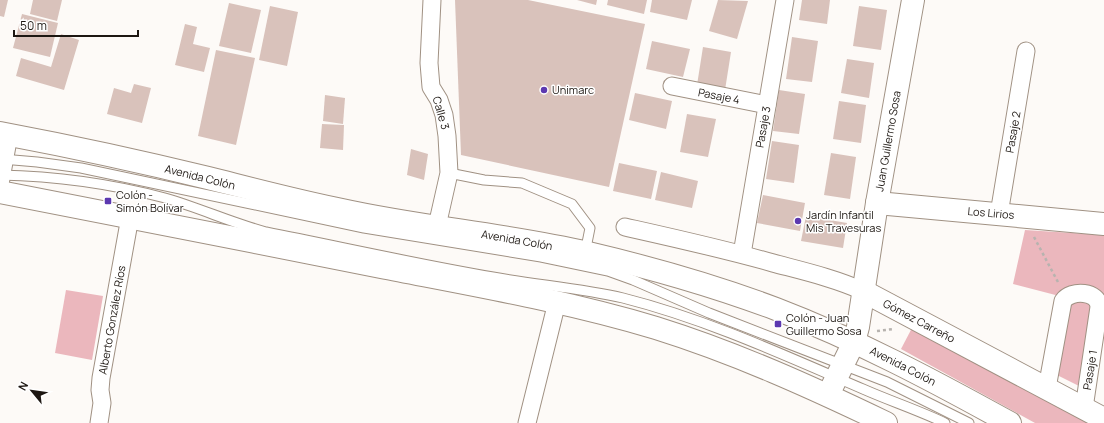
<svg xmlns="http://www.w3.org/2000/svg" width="1104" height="423" font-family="Manrope,sans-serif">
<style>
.green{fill:#ebb7bd}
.building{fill:#d9c2bb}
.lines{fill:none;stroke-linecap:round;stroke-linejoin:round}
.lane-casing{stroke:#a09183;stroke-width:11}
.street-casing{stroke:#a09183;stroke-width:19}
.secondary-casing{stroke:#a09183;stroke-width:24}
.primary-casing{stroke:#a09183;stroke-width:24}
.path{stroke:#b7b3af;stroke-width:2.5;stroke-dasharray:3 3;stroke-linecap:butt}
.lane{stroke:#fff;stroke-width:9}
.street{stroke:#fff;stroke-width:17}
.secondary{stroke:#fff;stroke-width:22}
.primary{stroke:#fff;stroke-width:22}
.poi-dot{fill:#5c38b0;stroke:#fff;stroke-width:1.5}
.labels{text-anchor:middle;stroke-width:3;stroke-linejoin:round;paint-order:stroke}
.poi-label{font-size:11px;fill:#1d1712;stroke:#fff;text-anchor:start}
.street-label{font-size:11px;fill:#1d1712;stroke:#fff}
</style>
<rect width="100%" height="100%" fill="#fdfaf7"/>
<g class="green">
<polygon points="1025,230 1104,235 1104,299 1093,303 1079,386 1057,375 1067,298 1013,284"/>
<polygon points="66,290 103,296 92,360 55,353"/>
<polygon points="913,326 1088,423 1035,423 901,349"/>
</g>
<g class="building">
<polygon points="0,0 8,0 4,17 0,16"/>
<polygon points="33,0 62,0 57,21 30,14"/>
<polygon points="455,0 528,0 645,24 609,187 461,155"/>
<polygon points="577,0 597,0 596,5"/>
<polygon points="608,0 647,0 644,14 607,5"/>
<polygon points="652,0 692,0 687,20 650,12"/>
<polygon points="718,0 748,1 737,39 709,31"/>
<polygon points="802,0 830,0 827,24 799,20"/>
<polygon points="229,3 261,10 251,53 219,46"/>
<polygon points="270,6 298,12 287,66 259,60"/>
<polygon points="859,6 887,10 881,50 853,46"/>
<polygon points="22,14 58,23 50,57 13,48"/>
<polygon points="185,24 197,27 193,44 210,48 204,72 175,65"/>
<polygon points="61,34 79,40 64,90 16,76 21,58 51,67"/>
<polygon points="792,37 818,41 812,82 786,79"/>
<polygon points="652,41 690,49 683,77 646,69"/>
<polygon points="703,47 731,52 725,90 697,85"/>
<polygon points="216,50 255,58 236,145 198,136"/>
<polygon points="847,59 874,63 869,98 841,93"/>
<polygon points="134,84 151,88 142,123 107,114 114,88 131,93"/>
<polygon points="779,90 805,94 799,134 773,131"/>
<polygon points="635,93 672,101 666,129 629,120"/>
<polygon points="325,95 345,98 343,124 323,121"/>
<polygon points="839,101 866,105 861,143 833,139"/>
<polygon points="687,114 716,119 708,157 680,152"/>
<polygon points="322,124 344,125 343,150 320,148"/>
<polygon points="772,141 799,145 794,183 766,179"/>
<polygon points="411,149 428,154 424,180 407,175"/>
<polygon points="831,153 856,157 850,199 824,195"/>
<polygon points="619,163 657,171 651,199 613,191"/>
<polygon points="661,172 698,181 692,208 655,200"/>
<polygon points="763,195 805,203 800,231 757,223"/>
<polygon points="806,216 847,223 843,248 801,241"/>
</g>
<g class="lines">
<defs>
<g id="lane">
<polyline points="2,159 37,162 81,168 364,228 541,257 608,271 633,280 709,313 887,382 969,423"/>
<polyline points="449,173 484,180 522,183 572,204 590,228 585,253"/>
<path d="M 0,175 C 55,176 112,184 165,198 C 200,208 232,223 266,232 C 342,247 417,264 493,277 C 536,285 580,288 623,298 C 706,319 784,355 863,389 C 890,401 918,410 945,423"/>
</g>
<g id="street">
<polyline points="432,0 429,63 431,87 439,100 444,115 447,136 449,173 437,226"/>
<polyline points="672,86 767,105"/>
<polyline points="0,184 9,135"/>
<polyline points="999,214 1026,51"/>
<path d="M 625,227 C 674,238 724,249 773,263 C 803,271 834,278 863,291"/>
<polyline points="742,254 785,0"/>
<path d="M 1047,388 L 1063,301 C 1071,289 1099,291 1099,307 L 1084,408"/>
<polyline points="99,423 102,403 100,390 101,378 130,217"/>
<polyline points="527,423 557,302"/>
</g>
<g id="secondary">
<polyline points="877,203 1104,224"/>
<polyline points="863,291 1104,419"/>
<polyline points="828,395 854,342 858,327 877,203 913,0"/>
</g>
<g id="primary">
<path d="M 0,133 C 69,146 139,161 208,178 C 252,189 297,201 342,210 C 423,228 507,234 588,253 C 652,268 715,286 776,309 C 857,340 934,381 1010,423"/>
<path d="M 0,192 C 127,216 254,242 381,267 C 473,285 566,301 656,328 C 736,353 811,387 886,423"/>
</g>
</defs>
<use href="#lane" class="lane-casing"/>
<use href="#street" class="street-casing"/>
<use href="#secondary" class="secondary-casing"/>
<use href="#primary" class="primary-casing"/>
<g class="path">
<polyline points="1034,237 1059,284"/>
<polyline points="877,331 894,329"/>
</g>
<use href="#lane" class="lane"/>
<use href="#street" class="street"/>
<use href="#secondary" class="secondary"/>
<use href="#primary" class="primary"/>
</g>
<g class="poi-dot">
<circle cx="544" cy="90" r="4"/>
<rect x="104" y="197" width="8" height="8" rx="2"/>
<circle cx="798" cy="221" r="4"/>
<rect x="774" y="320" width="8" height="8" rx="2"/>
</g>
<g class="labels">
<g class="poi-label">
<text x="552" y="94">Unimarc</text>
<text x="116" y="199">Colón -<tspan x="116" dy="13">Simón Bolívar</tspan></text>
<text x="806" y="219">Jardín Infantil<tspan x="806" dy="13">Mis Travesuras</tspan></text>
<text x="786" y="322">Colón - Juan<tspan x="786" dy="13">Guillermo Sosa</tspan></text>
</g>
<g class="street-label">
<text transform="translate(719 96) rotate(11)" y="4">Pasaje 4</text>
<text transform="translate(441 113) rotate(74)" y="4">Calle 3</text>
<text transform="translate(763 127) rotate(-80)" y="4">Pasaje 3</text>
<text transform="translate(1013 132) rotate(-80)" y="4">Pasaje 2</text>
<text transform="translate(888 141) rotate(-80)" y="4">Juan Guillermo Sosa</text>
<text transform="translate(200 177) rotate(14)" y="4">Avenida Colón</text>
<text transform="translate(991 213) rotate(5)" y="4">Los Lirios</text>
<text transform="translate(517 240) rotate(10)" y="4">Avenida Colón</text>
<text transform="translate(112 320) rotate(-80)" y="4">Alberto González Ríos</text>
<text transform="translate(919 321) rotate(28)" y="4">Gómez Carreño</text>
<text transform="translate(903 366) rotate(27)" y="4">Avenida Colón</text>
<text transform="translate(1090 370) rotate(-81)" y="4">Pasaje 1</text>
</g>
</g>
<g transform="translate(32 391) rotate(299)" stroke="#ffffff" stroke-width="3" paint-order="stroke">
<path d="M0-3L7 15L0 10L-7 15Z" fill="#1d1712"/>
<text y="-6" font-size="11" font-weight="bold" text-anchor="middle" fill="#1d1712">N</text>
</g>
<path d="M14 30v6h124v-6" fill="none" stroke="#1d1712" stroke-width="2"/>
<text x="20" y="30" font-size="12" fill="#1d1712" stroke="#ffffff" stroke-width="3" paint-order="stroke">50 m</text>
</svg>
